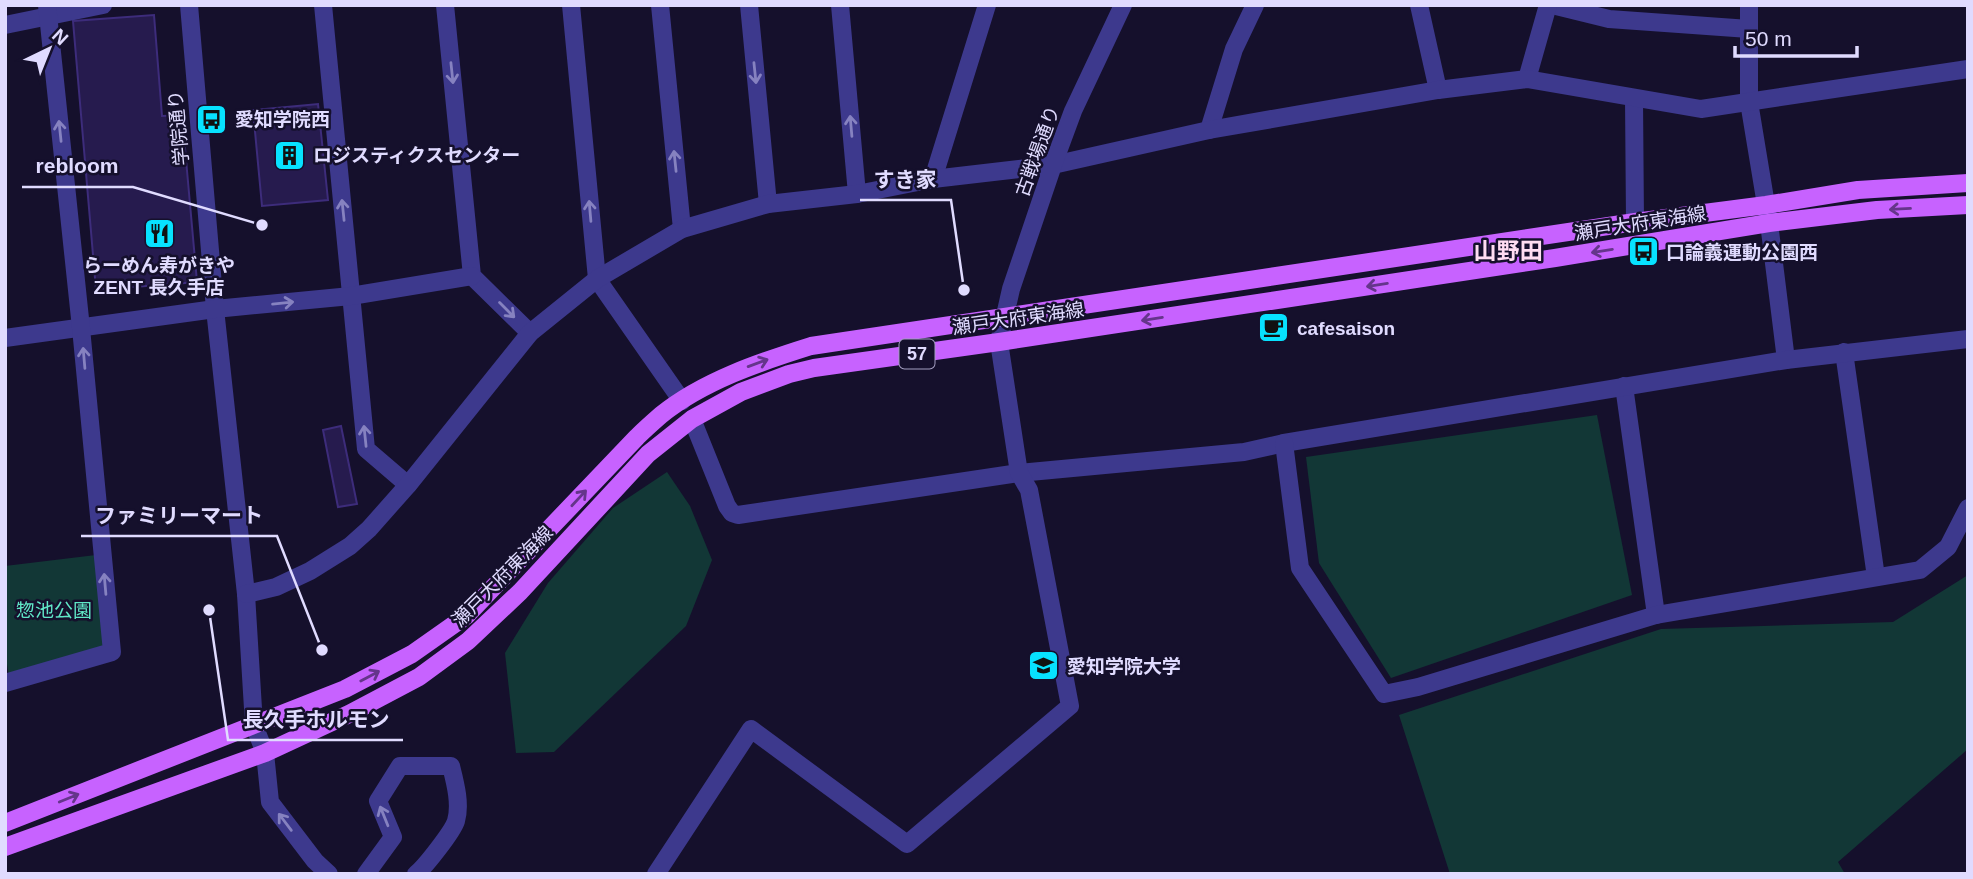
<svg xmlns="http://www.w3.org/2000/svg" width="1973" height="879" font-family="Helvetica,'Noto Sans JP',sans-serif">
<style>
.green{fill:#123736}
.building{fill:#261b4e;stroke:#3d2c7b;stroke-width:2}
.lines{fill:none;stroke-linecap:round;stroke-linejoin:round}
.minor{stroke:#3d398d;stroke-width:18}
.major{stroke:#c762ff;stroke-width:18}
.oneway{stroke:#8682c0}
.oneway2{stroke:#65358b}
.labels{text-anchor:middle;stroke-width:5;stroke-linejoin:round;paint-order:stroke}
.shield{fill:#15102c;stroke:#a39ec0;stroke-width:2}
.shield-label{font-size:18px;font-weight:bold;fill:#e0dbff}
.poi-label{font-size:19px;font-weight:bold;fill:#e0dbff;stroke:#15102c;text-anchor:start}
.street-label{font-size:19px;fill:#e0dbff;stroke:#15102c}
.park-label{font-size:19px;fill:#60e7c7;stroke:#15102c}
.quarter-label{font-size:23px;font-weight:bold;fill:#ffddf2;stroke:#15102c}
.leader{fill:none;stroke:#e0dbff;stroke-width:2.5}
.callout-dot{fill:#e0dbff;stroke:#15102c;stroke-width:2.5}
.callout-label{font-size:21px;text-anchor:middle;font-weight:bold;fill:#e0dbff;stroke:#15102c;stroke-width:5;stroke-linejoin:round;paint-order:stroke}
</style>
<rect width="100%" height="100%" fill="#15102c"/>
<g class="green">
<polygon points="1597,415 1632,595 1391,678 1319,563 1306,457"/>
<polygon points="667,472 690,506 712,560 686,626 554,752 516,753 505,653 548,583 613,508"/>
<polygon points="96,555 108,649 9,677 5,651 5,566"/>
<polygon points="1968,575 1968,749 1838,862 1845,874 1450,874 1399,715 1661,629 1893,622"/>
</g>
<g class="building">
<polygon points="154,15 162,116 182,115 197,282 96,290 73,21"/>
<polygon points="318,104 328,200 262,206 253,110"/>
<polygon points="341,426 357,504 338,507 323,430"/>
</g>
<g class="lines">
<g class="minor">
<polyline points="189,5 215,309 246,594 254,725 265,753 270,802 315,861 329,874"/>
<polyline points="323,5 366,449 408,485"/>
<polyline points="445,5 472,276 530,333"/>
<polyline points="571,5 597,279 682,401"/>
<polyline points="660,5 682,229"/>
<polyline points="749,5 768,204"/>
<polyline points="840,5 857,194"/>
<polyline points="1419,5 1438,90"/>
<polyline points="1552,5 1609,19 1749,29"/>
<polyline points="1749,5 1749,102 1769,223 1786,360"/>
<polyline points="5,25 103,5"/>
<polyline points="1527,79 1548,5"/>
<polyline points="1634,99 1635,222"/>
<polyline points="1209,130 1234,49 1255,5"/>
<polyline points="933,179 987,5"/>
<polyline points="5,338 215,309 351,296 472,276"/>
<polyline points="1844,352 1876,577"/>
<polyline points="1624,386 1656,615"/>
<polyline points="692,419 727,506 732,513 738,515 1019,473 1244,452 1284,443 1786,360 1968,339"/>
<polyline points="1284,443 1300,568 1384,694 1418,687 1656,615 1920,570 1948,547 1968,508"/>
<polyline points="246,594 276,587 310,571 350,546 369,529 408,485 530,333 597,279 682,229 768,204 857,194 933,179 1053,165 1209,130 1438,90 1527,79 1701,109 1968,69"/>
<polyline points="5,683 112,652 81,328 47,5"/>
<path d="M 366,874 L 393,837 L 378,801 L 400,766 L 451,766 C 455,782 461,804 456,821 C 453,831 425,867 416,874"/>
<polyline points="656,874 751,729 907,844 1070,706 1029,490 1019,473 999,342 1011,289 1053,165 1073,111 1123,5"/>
</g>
<g class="major">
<path d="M 5,823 L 345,689 L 412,654 L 466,616 L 637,437 C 645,429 653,422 661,415 C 703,381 760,362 811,346 L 1635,222 L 1766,205 L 1858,190 L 1968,183"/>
<polyline points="5,847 265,753 349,714 419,677 468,641 520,592 648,454 692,419 741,392 789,374 814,368 999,342 1555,258 1769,223 1877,210 1968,205"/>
</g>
</g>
<defs><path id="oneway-shaft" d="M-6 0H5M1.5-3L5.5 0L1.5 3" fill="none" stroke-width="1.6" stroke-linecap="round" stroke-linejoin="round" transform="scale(1.75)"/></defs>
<g class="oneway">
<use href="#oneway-shaft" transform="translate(452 73) rotate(84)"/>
<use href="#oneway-shaft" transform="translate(755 73) rotate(84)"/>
<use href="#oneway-shaft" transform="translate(851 126) rotate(-95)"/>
<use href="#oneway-shaft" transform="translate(60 131) rotate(-96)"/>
<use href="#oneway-shaft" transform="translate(675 161) rotate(-96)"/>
<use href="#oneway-shaft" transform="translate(343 210) rotate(-96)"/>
<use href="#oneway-shaft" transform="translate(590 211) rotate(-95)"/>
<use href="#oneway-shaft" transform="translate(283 303) rotate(-6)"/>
<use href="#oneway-shaft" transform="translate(507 310) rotate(45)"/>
<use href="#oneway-shaft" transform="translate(84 358) rotate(-95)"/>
<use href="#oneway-shaft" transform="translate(365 436) rotate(-96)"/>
<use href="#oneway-shaft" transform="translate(105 584) rotate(-95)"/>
<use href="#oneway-shaft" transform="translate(384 816) rotate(-112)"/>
<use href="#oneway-shaft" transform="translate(285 822) rotate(-127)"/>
</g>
<g class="oneway2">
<use href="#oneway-shaft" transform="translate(1900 209) rotate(177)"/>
<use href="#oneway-shaft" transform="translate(1602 251) rotate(171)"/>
<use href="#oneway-shaft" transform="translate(1377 285) rotate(171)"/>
<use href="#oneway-shaft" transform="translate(1152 319) rotate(171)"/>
<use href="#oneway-shaft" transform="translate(758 363) rotate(-20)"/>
<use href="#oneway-shaft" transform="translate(579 498) rotate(-47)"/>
<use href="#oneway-shaft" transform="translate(370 676) rotate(-28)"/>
<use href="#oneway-shaft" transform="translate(69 798) rotate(-22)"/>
</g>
<defs>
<symbol id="bus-square" viewBox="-11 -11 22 22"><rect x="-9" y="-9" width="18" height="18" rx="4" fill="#07e2ff" stroke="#15102c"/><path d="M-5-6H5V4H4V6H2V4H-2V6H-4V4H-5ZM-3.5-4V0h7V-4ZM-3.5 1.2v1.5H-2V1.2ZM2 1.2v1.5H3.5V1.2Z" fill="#111"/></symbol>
<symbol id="building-square" viewBox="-11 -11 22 22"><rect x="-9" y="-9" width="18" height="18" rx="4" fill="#07e2ff" stroke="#15102c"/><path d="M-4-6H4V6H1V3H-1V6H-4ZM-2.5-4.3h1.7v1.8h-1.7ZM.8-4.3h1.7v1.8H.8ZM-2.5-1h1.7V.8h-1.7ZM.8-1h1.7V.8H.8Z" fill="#111"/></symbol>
<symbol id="restaurant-square" viewBox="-11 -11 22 22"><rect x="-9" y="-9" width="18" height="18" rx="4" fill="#07e2ff" stroke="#15102c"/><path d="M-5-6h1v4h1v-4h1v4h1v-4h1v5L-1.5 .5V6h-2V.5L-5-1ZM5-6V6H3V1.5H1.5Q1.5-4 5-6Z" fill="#111"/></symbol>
<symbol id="cafe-square" viewBox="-11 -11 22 22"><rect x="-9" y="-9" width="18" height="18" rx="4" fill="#07e2ff" stroke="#15102c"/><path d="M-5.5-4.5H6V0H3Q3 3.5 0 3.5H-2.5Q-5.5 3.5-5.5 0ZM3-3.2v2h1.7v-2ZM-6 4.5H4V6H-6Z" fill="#111"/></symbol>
<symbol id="university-square" viewBox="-11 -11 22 22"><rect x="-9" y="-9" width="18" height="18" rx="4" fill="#07e2ff" stroke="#15102c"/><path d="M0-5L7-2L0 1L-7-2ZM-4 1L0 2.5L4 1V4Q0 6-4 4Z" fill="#111"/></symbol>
</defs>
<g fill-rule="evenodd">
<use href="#bus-square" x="194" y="102" width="35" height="35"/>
<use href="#building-square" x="272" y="138" width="35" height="35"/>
<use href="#restaurant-square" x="142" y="216" width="35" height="35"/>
<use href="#bus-square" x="1626" y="234" width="35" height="35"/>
<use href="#cafe-square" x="1256" y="310" width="35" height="35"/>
<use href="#university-square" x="1026" y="648" width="35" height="35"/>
</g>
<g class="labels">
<rect class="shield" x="899.5" y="339.5" width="35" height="29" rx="5"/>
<g class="shield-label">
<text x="917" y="360">57</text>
</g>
<g class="poi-label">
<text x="235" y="126">愛知学院西</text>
<text x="313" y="162">ロジスティクスセンター</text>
<text x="1666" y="259">口論義運動公園西</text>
<text x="159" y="272" text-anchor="middle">らーめん寿がきや<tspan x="159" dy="22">ZENT 長久手店</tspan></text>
<text x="1297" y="335">cafesaison</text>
<text x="1067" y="673">愛知学院大学</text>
</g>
<g class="street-label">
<text transform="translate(178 128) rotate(-95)" y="7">学院通り</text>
<text transform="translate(1037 151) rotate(-70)" y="7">古戦場通り</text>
<text transform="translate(1640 223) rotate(-9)" y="7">瀬戸大府東海線</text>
<text transform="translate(1018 318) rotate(-8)" y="7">瀬戸大府東海線</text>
<text transform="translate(502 576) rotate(-45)" y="7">瀬戸大府東海線</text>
</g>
<g class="park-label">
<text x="54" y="617">惣池公園</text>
</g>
<g class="quarter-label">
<text x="1508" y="259">山野田</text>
</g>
</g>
<path class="leader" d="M262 225L133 187H22M964 290L951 200H860M322 650L277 536H81M209 610L228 740H403"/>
<g class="callout-dot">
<circle cx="262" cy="225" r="7"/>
<circle cx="964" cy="290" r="7"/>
<circle cx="322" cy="650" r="7"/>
<circle cx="209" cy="610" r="7"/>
</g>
<g class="callout-label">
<text x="77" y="173">rebloom</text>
<text x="905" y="187">すき家</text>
<text x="179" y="523">ファミリーマート</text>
<text x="316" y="727">長久手ホルモン</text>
</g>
<rect width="1973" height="879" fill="none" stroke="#e0dbff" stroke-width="14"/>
<g transform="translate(49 49) rotate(43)" stroke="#15102c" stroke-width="5" paint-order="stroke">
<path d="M0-5L12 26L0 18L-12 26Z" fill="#e0dbff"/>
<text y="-10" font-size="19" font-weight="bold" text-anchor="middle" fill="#e0dbff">N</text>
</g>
<path d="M1735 46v10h122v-10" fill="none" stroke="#e0dbff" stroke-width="3.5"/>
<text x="1745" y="46" font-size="21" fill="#e0dbff" stroke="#15102c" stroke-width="5" paint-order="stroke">50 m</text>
</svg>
